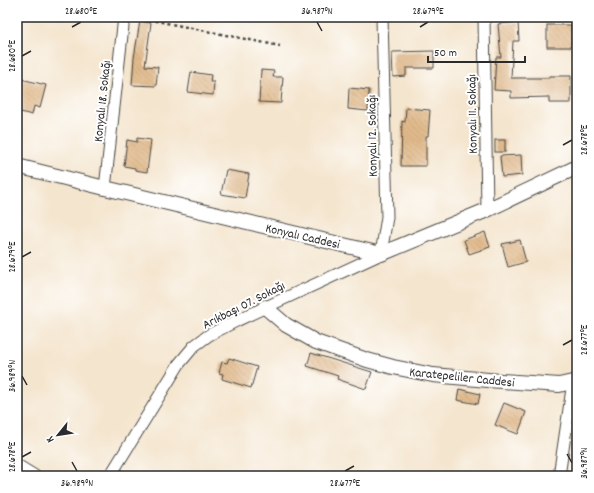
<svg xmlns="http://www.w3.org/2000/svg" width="594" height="493" font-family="Dekko,sans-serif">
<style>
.building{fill:url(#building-back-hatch)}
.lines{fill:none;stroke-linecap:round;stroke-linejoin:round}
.minor-casing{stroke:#494743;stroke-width:13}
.tertiary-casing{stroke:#494743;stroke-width:16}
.path{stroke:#494743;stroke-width:2.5;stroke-dasharray:3 3;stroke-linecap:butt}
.minor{stroke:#fff;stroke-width:11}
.tertiary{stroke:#fff;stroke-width:14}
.ticks{fill:none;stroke:#2b2b2b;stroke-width:1.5}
.labels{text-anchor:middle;stroke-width:4;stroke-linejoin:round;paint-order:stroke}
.street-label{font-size:13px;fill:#2b2b2b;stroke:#fff}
.neatline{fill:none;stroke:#2b2b2b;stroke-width:1.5}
.ticks-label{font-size:10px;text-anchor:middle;fill:#2b2b2b}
</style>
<defs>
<pattern id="building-back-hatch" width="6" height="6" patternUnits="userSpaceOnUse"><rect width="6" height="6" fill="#e1ba8c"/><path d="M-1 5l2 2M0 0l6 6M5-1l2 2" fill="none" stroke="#c1a079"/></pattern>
</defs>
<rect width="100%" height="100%" fill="#fff"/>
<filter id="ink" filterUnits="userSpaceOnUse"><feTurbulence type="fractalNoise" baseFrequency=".025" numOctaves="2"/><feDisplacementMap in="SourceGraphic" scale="8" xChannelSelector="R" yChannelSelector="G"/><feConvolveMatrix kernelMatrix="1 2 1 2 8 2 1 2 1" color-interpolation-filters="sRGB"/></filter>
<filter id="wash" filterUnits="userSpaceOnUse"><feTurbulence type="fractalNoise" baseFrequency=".012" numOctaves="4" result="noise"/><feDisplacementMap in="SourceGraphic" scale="16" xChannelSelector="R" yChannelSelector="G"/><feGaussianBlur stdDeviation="0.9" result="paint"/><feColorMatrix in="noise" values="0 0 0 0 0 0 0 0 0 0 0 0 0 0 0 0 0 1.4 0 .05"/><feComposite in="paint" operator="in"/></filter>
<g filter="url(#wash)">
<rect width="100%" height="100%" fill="#f4e5ce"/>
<g id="blocks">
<g class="building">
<polygon points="140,21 151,23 145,66 158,67 156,86 132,85 134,58"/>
<polygon points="518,22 519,41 513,41 511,78 549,78 549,76 571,76 571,103 549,103 549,97 511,98 511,91 494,90 496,57 501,57 498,24"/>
<rect x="547" y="25" width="24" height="22"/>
<polygon points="434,51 434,68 406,68 406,76 393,77 392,52"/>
<polygon points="261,70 274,71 273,77 283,77 281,103 259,102"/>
<polygon points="191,72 211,75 210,82 214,82 213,95 188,92"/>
<polygon points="21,79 46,85 40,108 34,106 32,115 17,111 17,85 20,86"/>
<polygon points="349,88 369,90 368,111 348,109"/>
<polygon points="406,108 430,110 428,136 426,136 426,166 401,166 402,121 405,122"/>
<polygon points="137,138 151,140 147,172 135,170 135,168 124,166 127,140 137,142"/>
<rect x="495" y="140" width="10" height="12"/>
<polygon points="521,155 522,175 502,177 500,156"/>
<polygon points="226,170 249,174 245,198 221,194"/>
<polygon points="485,232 490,247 469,254 464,240"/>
<polygon points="520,240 526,262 508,267 502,244"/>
<polygon points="311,353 372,372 366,389 337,379 338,376 307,366"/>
<polygon points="229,358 257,367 251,388 222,379 223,374 219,373 222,362 227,363"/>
<polygon points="459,389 480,394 478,404 457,400"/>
<polygon points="504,403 526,412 518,434 495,425"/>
</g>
</g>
</g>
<g filter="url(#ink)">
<use href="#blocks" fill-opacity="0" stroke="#494743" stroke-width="1"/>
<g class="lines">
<defs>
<g id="minor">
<polyline points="484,17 487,210"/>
<polyline points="105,188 124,17"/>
<polyline points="17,465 35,476"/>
<polyline points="110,476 179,364 194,346 209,335 238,320 381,254 387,217 382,17"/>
<polyline points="559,476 573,382"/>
</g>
<g id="tertiary">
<polyline points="17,166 105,188 381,254 487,210 577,167"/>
<polyline points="265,307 286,325 316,342 367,360 393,367 433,375 488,380 559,385 577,381"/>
</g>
</defs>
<use href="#minor" class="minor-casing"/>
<use href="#tertiary" class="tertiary-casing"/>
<polyline class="path" points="137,17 280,46"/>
<use href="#minor" class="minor"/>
<use href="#tertiary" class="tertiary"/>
</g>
</g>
<path class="ticks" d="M 317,22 L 322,31M 72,27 L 81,22M 420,27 L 428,22M 22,56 L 31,51M 563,145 L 572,140M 22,257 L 31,252M 563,345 L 572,340M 22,376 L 27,385M 567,454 L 572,463M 22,457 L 31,452M 72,462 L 77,471M 345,471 L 354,466"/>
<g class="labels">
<g class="street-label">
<text transform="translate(101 101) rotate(-84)" y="5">Konyalı 18. Sokağı</text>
<text transform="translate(471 114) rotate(-91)" y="5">Konyalı 11. Sokağı</text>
<text transform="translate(371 136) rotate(-91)" y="5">Konyalı 12. Sokağı</text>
<text transform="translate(303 235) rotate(13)" y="5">Konyalı Caddesi</text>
<text transform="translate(243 304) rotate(-27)" y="5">Arıkbaşı 07. Sokağı</text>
<text transform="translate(462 376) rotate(6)" y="5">Karatepeliler Caddesi</text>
</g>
</g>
<rect width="594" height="493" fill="none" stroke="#fff" stroke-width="44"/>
<g transform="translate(58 435) rotate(240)" stroke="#ffffff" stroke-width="3" paint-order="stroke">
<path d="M0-3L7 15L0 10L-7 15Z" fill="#2b2b2b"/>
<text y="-6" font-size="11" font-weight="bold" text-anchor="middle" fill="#2b2b2b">K</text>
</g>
<path d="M428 56v6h97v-6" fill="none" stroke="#2b2b2b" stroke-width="2"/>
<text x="434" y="56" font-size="12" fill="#2b2b2b" stroke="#ffffff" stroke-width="3" paint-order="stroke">50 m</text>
<rect x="22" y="22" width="550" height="449" class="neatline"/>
<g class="ticks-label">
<text x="81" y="14">28.680°E</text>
<text x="317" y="14">36.987°N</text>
<text x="428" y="14">28.679°E</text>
<text transform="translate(11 56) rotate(-90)" y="4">28.680°E</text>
<text transform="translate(583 140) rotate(-90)" y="4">28.678°E</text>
<text transform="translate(11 257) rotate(-90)" y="4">28.679°E</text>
<text transform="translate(583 340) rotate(-90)" y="4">28.677°E</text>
<text transform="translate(11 376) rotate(-90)" y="4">36.989°N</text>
<text transform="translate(11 457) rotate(-90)" y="4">28.678°E</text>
<text transform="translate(583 463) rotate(-90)" y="4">36.987°N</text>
<text x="77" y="486">36.989°N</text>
<text x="345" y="486">28.677°E</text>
</g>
</svg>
